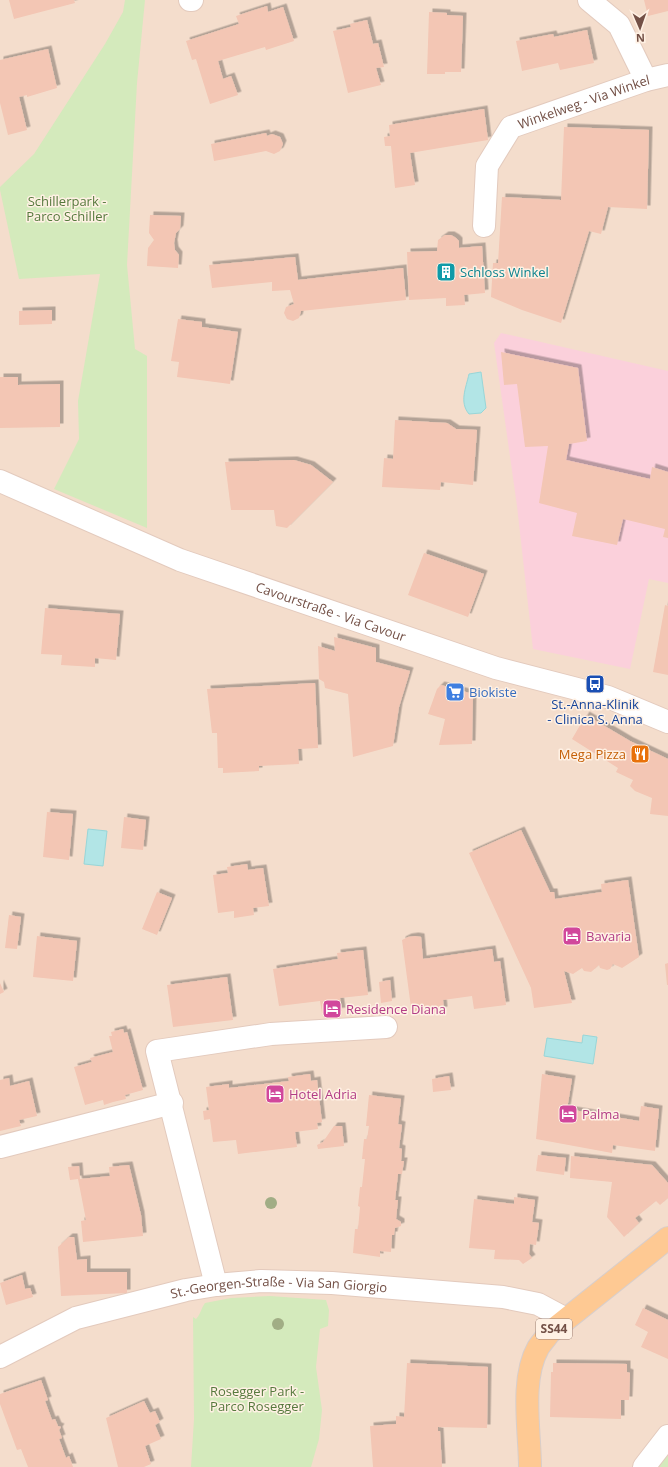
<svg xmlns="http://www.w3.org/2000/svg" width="668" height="1467" font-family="'Open Sans',sans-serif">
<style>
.residential{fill:#f4ddcc}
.medical{fill:#fbd0db}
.green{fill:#d4eabc}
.water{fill:#b2e5e6;stroke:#98d6d8}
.building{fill:#f3c6b4;filter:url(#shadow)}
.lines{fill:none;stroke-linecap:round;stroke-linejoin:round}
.minor-casing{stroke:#e3cabd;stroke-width:24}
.major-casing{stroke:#d8cecb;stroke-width:24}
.minor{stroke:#fff;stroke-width:22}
.major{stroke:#fec993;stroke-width:22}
.tree{fill:#a1ad85}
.labels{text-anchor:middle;stroke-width:3;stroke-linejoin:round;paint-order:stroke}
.shield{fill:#fff1e4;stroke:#9d8075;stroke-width:1}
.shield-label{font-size:12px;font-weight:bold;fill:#735046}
.street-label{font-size:13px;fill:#735046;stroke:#fff1e4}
.park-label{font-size:13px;fill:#56793d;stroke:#fff1e4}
.culture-label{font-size:13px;fill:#0d838f;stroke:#fff1e4;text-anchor:start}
.shop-label{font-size:13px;fill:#366cbe;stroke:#fff1e4;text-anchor:start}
.transit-label{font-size:13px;fill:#164399;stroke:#fff1e4}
.food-label{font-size:13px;fill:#c56008;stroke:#fff1e4;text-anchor:end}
.hotel-label{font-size:13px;fill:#b23c85;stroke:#fff1e4;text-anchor:start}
</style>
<defs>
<filter id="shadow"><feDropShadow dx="3.5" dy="-3.5" stdDeviation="0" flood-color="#0004"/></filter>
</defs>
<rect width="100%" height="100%" fill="#fdedde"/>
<rect class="residential" x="0" y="0" width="668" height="1467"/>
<polygon class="medical" points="501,333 668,371 668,583 649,579 630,669 533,649 517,506 494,343"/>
<g class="green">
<polygon points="125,0 145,0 137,83 127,265 135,349 147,356 147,528 54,489 79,439 78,401 100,274 19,279 0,190 0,187 34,154 105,44 123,12"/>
<path d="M 270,1296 L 326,1300 L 329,1310 L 328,1326 L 320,1329 L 316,1367 L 322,1410 L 319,1439 L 311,1467 L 191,1467 L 194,1419 L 193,1317 L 196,1319 C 201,1314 201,1308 205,1303 L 231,1298 Z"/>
<polygon points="668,1447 668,1467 651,1467"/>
</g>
<g class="water">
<path d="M 481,372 L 486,408 L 481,413 L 469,414 C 459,402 466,388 469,374 Z"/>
<polygon points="88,829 107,831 103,866 84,864"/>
<polygon points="583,1035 597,1037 593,1064 544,1056 547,1038 582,1043"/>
</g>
<g class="building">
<polygon points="9,0 74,0 75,3 14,19"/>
<polygon points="644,0 668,0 668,11 648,16"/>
<polygon points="267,6 268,12 283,7 294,41 266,50 265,47 218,61 223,79 231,76 238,95 210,104 196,59 192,60 186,41 239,24 236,16"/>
<polygon points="429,12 447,13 447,15 463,16 461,72 445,72 445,74 427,74"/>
<polygon points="367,20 373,44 378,43 384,67 376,68 381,85 348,93 333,31 351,27 350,24"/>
<polygon points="587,30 594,63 560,70 558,63 522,71 516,41 553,34 554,37"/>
<polygon points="48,49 57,88 27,97 27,95 19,97 27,130 8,135 0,103 0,60"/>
<polygon points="484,109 488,140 410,153 415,185 395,188 391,146 385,146 384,137 390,136 389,125"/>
<polygon points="564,127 649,130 647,209 608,207 601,234 589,231 561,323 522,310 491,297 493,263 498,263 502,197 561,200"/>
<polygon points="266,133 267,136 272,134 280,137 283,144 280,151 274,154 266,151 214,161 211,144"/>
<polygon points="150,215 181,216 180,229 176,233 174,243 175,250 179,255 178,268 147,266 148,248 154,240 149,233"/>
<polygon points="445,235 451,235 456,238 459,241 459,248 482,246 485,293 464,295 465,305 446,306 446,298 409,300 407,252 437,251 438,240"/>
<polygon points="295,257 298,280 403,268 406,300 301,311 299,318 293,321 287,319 284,313 286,307 294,304 290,290 272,291 272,282 212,288 209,265"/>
<polygon points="52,310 52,324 19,325 19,311"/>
<polygon points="178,319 202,322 202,327 238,332 230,384 177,377 179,362 171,361"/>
<polygon points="501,352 578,368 587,441 569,444 566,460 650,479 652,467 668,472 668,538 663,537 665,529 623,519 617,545 572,536 577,513 539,503 548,446 525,447 517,384 504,385"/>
<polygon points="0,377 18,377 18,385 60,384 60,427 0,428"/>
<polygon points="395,420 447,423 456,429 477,430 473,485 441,482 440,490 382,487 384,458 393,459"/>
<polygon points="294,460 311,465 333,482 287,528 276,526 274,510 231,510 225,462"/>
<polygon points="424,553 484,574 468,617 408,595"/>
<polygon points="665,605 668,606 668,675 653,672"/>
<polygon points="45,608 120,614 116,660 95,658 95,667 61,665 62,655 41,654"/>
<polygon points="334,637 376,648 376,662 410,671 399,707 393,746 353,757 348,694 325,688 324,682 319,679 318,646 335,651"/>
<polygon points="315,683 318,748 298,749 299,764 259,766 259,771 223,773 223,768 218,768 217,733 212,733 207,689"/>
<polygon points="441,685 473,694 472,744 439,745 445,719 428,714 437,689"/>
<polygon points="586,715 630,741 668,759 668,816 650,814 652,798 635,791 630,786 633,780 616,772 618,768 572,739"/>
<polygon points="47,812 73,814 69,860 43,857"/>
<polygon points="124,817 146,820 143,850 121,848"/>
<polygon points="521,830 550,892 554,892 555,899 602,892 601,884 628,880 639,957 622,968 613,964 610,969 607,970 600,968 599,965 591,972 584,971 582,968 573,974 564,971 572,1003 534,1008 531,988 469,853"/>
<polygon points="247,864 248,870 263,868 269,906 253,908 254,915 234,918 234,911 218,913 213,875 228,873 227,867"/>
<polygon points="157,892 172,898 157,935 142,929"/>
<polygon points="9,915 21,917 17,949 5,948"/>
<polygon points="37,936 77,941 73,981 33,977"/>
<polygon points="415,936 421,937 423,959 492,949 494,962 500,961 506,1005 474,1009 472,996 443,1000 444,1010 412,1015 402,940 408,937"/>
<polygon points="363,950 368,995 340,998 342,1011 322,1013 320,1001 279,1006 273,969 338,959 337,953"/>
<polygon points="668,963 668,985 667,985 665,964"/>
<polygon points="227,977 233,1020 173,1027 167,985"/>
<polygon points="390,980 392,1001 381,1003 379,982"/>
<polygon points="0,983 4,992 0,994"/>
<polygon points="123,1029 124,1033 127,1032 143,1090 125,1095 126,1099 113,1102 104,1105 103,1100 85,1105 74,1067 92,1062 90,1058 113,1052 109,1036 112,1036 111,1032"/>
<polygon points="310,1074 311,1081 317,1080 322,1122 317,1123 318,1129 295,1132 297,1147 238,1154 236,1140 213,1142 210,1119 204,1120 203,1111 209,1110 206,1087 229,1084 229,1088 289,1081 288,1077"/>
<polygon points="542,1074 572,1079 567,1109 639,1121 641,1106 659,1109 655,1151 613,1145 612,1153 536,1139"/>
<polygon points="449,1076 451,1090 433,1092 432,1079"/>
<polygon points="9,1078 10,1086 29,1081 37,1116 19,1120 21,1126 0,1131 0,1080"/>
<polygon points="369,1095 401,1099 398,1124 402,1125 399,1148 402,1149 401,1161 404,1161 402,1174 398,1174 395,1200 398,1200 396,1219 401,1222 401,1226 395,1228 394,1235 392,1235 391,1252 380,1251 380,1257 353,1253 355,1229 358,1229 360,1207 358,1206 360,1187 362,1187 365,1159 362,1159 364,1139 367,1139 369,1126 366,1126"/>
<polygon points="334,1126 342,1126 344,1146 318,1149 317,1145 323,1142"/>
<polygon points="538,1155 566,1158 564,1175 536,1171"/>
<polygon points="571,1156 652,1165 668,1183 668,1198 660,1205 656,1201 635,1218 639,1223 624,1237 607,1217 612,1182 570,1178"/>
<polygon points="129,1165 141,1215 143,1236 83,1242 81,1221 86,1220 78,1179 70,1180 68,1167 79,1166 80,1179 110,1176 109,1167"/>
<polygon points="514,1197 535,1200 532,1222 539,1223 536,1245 530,1244 529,1254 532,1258 523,1264 519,1260 494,1259 495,1250 469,1248 474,1199 514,1204"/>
<polygon points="69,1237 74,1237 77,1260 87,1259 87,1272 127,1272 127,1293 61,1296 58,1247"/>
<polygon points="22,1275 25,1289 30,1288 33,1297 6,1305 0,1283"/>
<polygon points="643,1308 668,1320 668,1359 641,1347 648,1332 635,1325"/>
<polygon points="407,1363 488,1367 487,1428 438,1427 438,1431 440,1431 442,1467 373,1467 370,1426 396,1424 396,1416 404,1417"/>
<polygon points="553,1363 627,1364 627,1372 630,1373 629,1400 621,1400 621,1419 550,1417 551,1372 553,1372"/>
<polygon points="41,1380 48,1400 45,1401 52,1420 55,1419 58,1426 61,1427 59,1430 62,1438 59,1439 66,1458 69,1456 73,1467 28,1467 21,1449 17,1450 0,1404 0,1394"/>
<polygon points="144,1401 150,1413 155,1411 160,1422 155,1425 161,1439 145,1446 151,1464 144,1467 118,1467 106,1418"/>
</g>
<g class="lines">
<defs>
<g id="minor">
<polyline points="190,0 192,0"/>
<polyline points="589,0 619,25 646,80"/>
<path id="s1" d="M 484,226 L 487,166 L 511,127 L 646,80 L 668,75"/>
<path id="s2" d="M 0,481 L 180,560 L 496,668 L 608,697 L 668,722"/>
<polyline points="0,1147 172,1103"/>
<polyline points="216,1285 157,1051 271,1034 386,1027"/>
<path id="s3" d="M 0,1357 L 76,1318 L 186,1290 L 216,1285 L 261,1281 L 332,1283 L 503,1297 L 538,1304 L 566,1319"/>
<polyline points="644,1467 668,1436"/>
</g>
<path id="major" d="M 530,1467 C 530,1432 520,1380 538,1348 C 541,1343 546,1338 549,1333 L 668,1238"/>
</defs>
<use href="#minor" class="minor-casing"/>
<use href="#major" class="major-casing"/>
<use href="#minor" class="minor"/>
<use href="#major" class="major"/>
</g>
<g class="tree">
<circle cx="271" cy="1203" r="6"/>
<circle cx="278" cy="1324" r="6"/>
</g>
<defs>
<symbol id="building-square" viewBox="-11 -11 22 22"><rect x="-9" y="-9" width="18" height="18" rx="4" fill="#0f9aa8" stroke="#fff1e4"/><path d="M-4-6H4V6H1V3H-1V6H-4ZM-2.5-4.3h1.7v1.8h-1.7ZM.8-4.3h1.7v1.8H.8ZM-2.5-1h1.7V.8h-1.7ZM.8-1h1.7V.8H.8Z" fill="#fff"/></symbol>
<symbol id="bus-square" viewBox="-11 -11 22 22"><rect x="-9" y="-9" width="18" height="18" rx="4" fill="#1a4fb4" stroke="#fff1e4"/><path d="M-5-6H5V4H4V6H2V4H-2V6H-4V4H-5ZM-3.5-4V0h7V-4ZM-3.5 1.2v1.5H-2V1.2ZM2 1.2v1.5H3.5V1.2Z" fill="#fff"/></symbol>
<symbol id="supermarket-square" viewBox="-11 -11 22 22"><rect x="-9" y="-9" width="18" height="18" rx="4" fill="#3f7fe0" stroke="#fff1e4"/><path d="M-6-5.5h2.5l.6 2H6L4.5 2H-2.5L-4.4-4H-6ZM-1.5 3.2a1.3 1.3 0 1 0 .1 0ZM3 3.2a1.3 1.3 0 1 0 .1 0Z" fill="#fff"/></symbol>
<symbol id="restaurant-square" viewBox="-11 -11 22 22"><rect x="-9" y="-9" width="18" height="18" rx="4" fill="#e8710a" stroke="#fff1e4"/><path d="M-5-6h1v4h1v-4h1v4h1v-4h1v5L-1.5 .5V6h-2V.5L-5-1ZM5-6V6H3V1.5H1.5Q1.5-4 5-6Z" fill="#fff"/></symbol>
<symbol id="hotel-square" viewBox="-11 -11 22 22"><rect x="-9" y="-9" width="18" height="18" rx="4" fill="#d1479c" stroke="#fff1e4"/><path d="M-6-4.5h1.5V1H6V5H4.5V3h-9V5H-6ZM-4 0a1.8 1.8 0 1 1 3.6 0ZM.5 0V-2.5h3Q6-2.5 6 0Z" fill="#fff"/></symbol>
</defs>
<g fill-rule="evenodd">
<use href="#building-square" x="435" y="261" width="22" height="22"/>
<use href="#bus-square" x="584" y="673" width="22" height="22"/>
<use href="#supermarket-square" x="444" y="681" width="22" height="22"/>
<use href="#restaurant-square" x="629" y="743" width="22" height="22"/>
<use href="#hotel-square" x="561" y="925" width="22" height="22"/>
<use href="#hotel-square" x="321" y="998" width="22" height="22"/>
<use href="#hotel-square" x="264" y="1083" width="22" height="22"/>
<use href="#hotel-square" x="557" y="1103" width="22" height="22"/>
</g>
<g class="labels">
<rect class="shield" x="536" y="1319" width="36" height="20" rx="3"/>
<g class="shield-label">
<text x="554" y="1333">SS44</text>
</g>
<g class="street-label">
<text dy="5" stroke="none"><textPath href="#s1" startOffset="183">Winkelweg - Via Winkel</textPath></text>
<text dy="5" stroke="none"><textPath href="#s2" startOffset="356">Cavourstraße - Via Cavour</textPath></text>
<text dy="5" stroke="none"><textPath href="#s3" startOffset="292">St.-Georgen-Straße - Via San Giorgio</textPath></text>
</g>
<g class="park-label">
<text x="67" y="206">Schillerpark -<tspan x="67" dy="15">Parco Schiller</tspan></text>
<text x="257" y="1396">Rosegger Park -<tspan x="257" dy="15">Parco Rosegger</tspan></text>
</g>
<g class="culture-label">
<text x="460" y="277">Schloss Winkel</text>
</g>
<g class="shop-label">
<text x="469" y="697">Biokiste</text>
</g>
<g class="transit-label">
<text x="595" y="709">St.-Anna-Klinik<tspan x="595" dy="15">- Clinica S. Anna</tspan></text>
</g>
<g class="food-label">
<text x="626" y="759">Mega Pizza</text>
</g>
<g class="hotel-label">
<text x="586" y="941">Bavaria</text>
<text x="346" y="1014">Residence Diana</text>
<text x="289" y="1099">Hotel Adria</text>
<text x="582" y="1119">Palma</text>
</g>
</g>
<g transform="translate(640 28) rotate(178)" stroke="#fff1e4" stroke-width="3" paint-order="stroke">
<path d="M0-3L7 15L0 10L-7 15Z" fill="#735046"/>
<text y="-6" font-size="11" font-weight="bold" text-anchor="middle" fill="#735046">N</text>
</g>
</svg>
